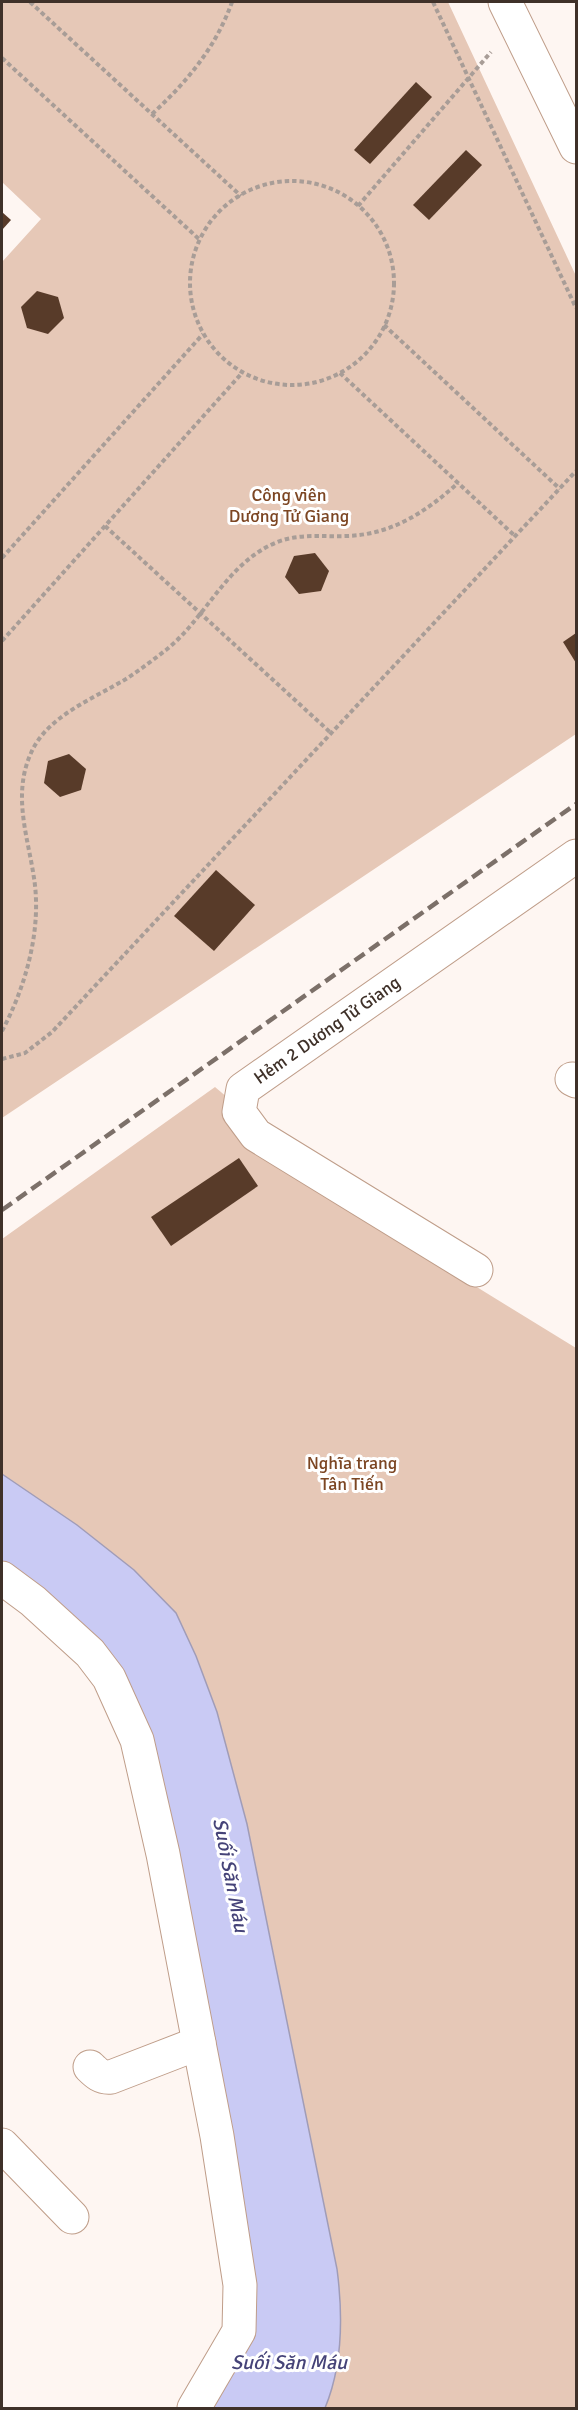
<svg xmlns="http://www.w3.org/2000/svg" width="578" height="2410" font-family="Signika,sans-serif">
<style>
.green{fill:#e6c8b7}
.water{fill:#c9caf4;stroke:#a09cb7;stroke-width:1.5}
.building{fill:#583b29}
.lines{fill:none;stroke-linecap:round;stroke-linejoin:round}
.street-casing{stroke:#bf9d89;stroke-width:35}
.secondary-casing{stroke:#bf9d89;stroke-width:35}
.path{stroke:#a89d97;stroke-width:4;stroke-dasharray:4.5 3;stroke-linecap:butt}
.street{stroke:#fff;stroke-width:33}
.secondary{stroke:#fff;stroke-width:33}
.rail{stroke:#7c7069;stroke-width:4.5;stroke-dasharray:12 6;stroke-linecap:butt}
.labels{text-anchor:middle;stroke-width:6;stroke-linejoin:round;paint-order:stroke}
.park-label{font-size:18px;fill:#7c4623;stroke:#fff}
.street-label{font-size:18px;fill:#3f3129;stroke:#fff}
.water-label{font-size:20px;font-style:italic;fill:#454378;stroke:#fff}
</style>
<rect width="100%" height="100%" fill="#fef6f2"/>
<g class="green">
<polygon points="2,2 448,2 576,276 576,734 2,1118 2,262 41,219 2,182"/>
<path d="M 215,1087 L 228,1098 L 246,1145 L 576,1348 L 576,2408 L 325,2408 C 343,2365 343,2315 337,2269 L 247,1824 L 217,1712 L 196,1656 L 176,1613 L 134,1570 L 77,1525 L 2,1474 L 2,1239 Z"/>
</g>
<path class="water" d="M 2,1474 L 77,1525 L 134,1570 L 176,1613 L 196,1656 L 217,1712 L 247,1824 L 337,2269 C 343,2315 343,2365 325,2408 L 209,2408 L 253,2333 L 147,1734 L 2,1565 Z"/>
<g class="building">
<polygon points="416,82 432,97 370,164 354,150"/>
<polygon points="466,150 482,165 429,220 413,205"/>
<polygon points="2,212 11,220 2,230"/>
<polygon points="37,291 58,297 64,318 48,334 27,328 21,307"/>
<polygon points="315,553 329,571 321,591 299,594 285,577 294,556"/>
<polygon points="576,633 576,663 563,642"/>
<polygon points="69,754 86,769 81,790 60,797 44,783 48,761"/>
<polygon points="216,870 255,905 214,951 174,916"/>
<polygon points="239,1158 258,1186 171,1246 151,1217"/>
</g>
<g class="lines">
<defs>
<g id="street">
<polyline points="572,1079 576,1081"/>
<polyline points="476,1270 256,1135 239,1112 243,1089 576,856"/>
<polyline points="2,1578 33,1601 90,1653 109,1678 137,1740 163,1854 199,2043 217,2136 240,2285 239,2331 194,2408"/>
<path d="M 90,2067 C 96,2073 101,2078 111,2077 L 199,2043"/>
<polyline points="2,2145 72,2217"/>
</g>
<polyline id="secondary" points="505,2 576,147"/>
</defs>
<use href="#street" class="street-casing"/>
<use href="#secondary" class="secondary-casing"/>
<g class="path">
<polyline points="30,2 241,196"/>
<polyline points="433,2 576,308"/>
<polyline points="2,58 200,240"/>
<path d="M 152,114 C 187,82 216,47 232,2"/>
<circle cx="292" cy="283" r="102"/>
<polyline points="358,206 491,52"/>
<polyline points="384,325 560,489"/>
<polyline points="340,373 515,536"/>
<polyline points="105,526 331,733"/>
<polyline points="2,558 203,334"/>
<polyline points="2,641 242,373"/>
<path d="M 2,1031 C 26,986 42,929 34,878 C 28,837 12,795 31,753 C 47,716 93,699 126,679 C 140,670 153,660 166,650 C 206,618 226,564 275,543 C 298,533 322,537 346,536 C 391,535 426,512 458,483"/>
<polyline points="2,1059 25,1053 52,1032 576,471"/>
</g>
<use href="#street" class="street"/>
<use href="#secondary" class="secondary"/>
<polyline class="rail" points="2,1210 576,804"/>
</g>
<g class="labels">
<g class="park-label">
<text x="289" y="501">Công viên<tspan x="289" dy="21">Dương Tử Giang</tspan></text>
<text x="352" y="1469">Nghĩa trang<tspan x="352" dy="21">Tân Tiến</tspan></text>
</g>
<g class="street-label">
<text transform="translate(327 1030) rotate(-35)" y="6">Hẻm 2 Dương Tử Giang</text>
</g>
<g class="water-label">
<text transform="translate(231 1875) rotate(79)" y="7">Suối Săn Máu</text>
<text x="289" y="2369">Suối Săn Máu</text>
</g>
</g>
<rect width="578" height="2410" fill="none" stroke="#3f3129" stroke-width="6"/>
</svg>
